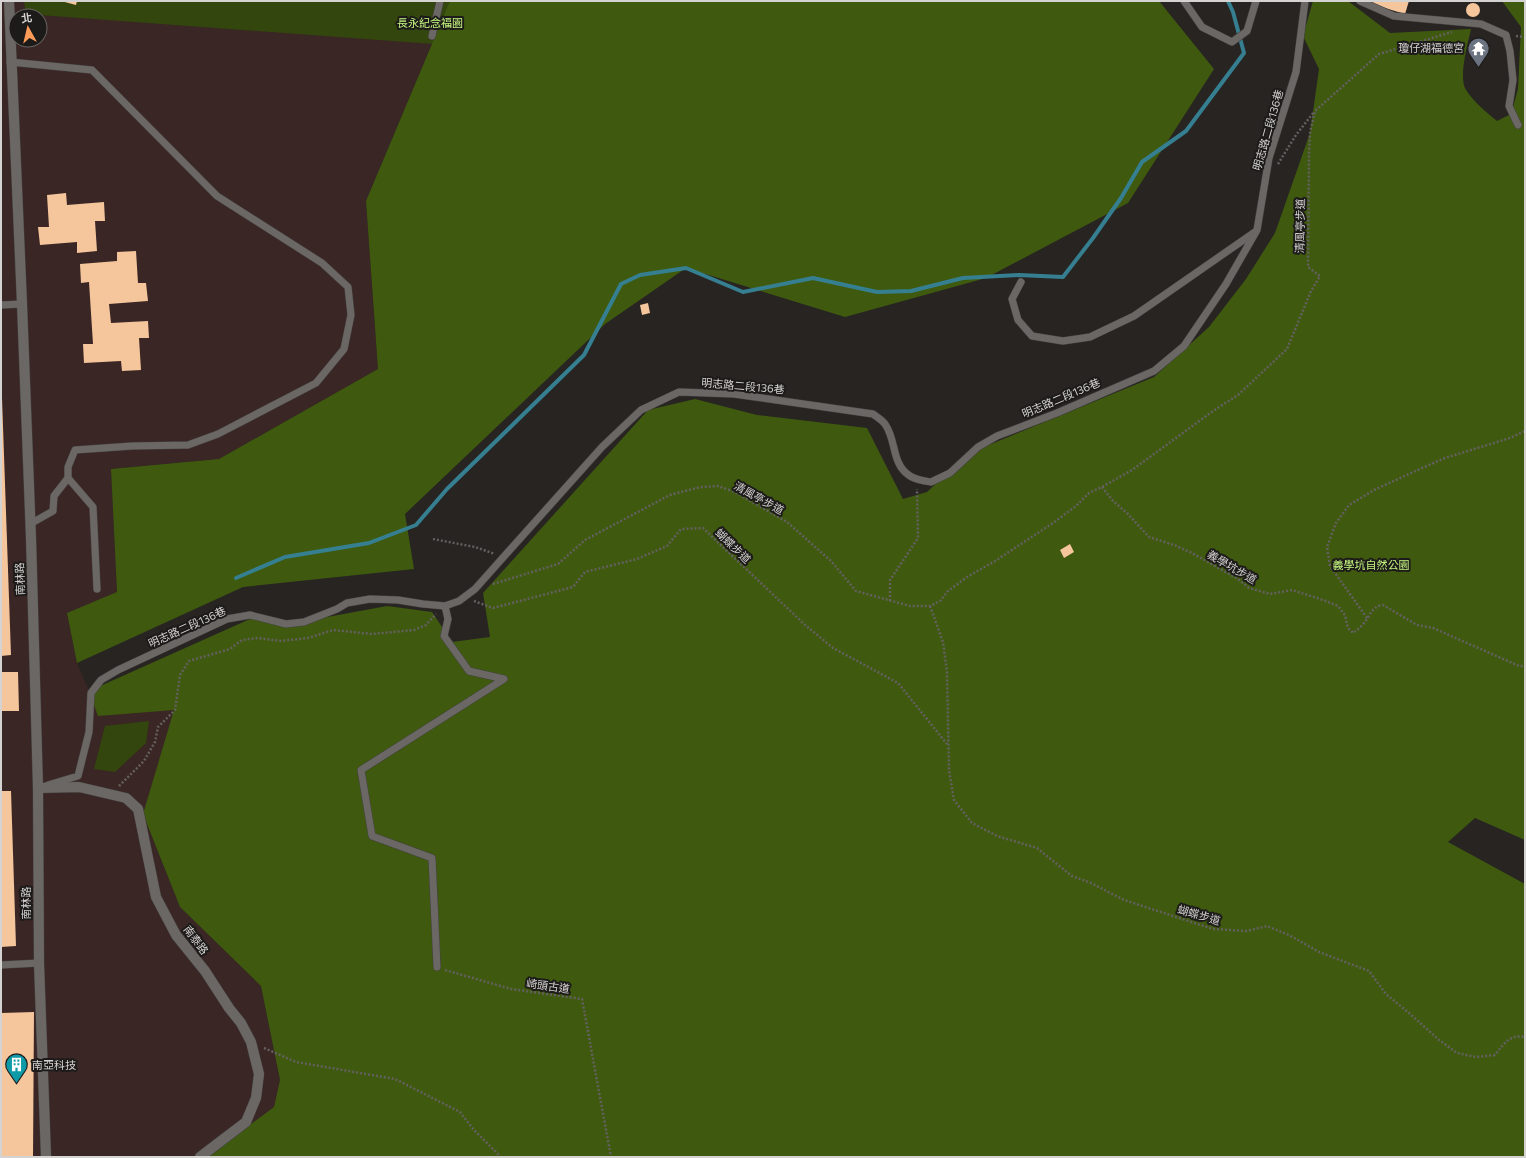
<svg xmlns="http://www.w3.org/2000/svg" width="1526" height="1158" font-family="Commissioner,'Noto Sans TC',sans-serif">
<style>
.industrial{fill:#3a2624;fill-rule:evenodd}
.green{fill:#32460d}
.forest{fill:#3f5a0f}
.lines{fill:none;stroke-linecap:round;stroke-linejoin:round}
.stream{stroke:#357f90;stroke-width:4}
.building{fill:#f5c59c}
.lane-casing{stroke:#43403f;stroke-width:8}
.street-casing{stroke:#43403f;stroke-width:11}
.secondary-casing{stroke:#43403f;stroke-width:11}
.path{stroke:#63605f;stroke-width:2.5;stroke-dasharray:2 2;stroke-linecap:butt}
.lane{stroke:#6a6765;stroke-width:7}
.street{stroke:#6a6765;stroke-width:10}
.secondary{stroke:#6a6765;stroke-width:10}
.labels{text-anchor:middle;stroke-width:4;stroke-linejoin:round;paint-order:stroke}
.park-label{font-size:11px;fill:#c4f67e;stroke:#1d1b19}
.poi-label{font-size:11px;fill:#d5d3d2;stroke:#1d1b19;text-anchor:end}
.street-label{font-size:11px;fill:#d5d3d2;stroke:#1d1b19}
</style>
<rect width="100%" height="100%" fill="#272422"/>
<path class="industrial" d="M 1,1 L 450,1 L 366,201 L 378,369 L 219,459 L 111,469 L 117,593 L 67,614 L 77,663 L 89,691 L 175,710 L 143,814 L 180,907 L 261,986 L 280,1080 L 274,1107 L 206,1157 L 1,1157 ZM 16,16 L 40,16 L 40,40 L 16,40 Z"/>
<g class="green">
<polygon points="24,1 459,1 446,45 26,14"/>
<polygon points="149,721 146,743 115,772 94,769 105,726"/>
</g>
<g class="forest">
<polygon points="450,1 1159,1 1214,69 1128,203 986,278 845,317 686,268 605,324 405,514 414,569 243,587 77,663 67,613 117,592 111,469 219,459 378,369 366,201"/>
<path d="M 1313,1 L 1348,1 L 1390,33 L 1471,29 C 1468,43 1458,77 1466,90 C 1474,102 1486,112 1497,121 L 1511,114 L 1518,89 L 1521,27 L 1502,1 L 1525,1 L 1525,840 L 1475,818 L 1448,842 L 1525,884 L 1525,1157 L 206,1157 L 274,1107 L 280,1080 L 261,986 L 180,907 L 143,814 L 174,710 L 98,716 L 89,691 L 250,619 L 300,622 L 387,606 L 432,612 L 452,642 L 490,637 L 483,593 L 648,410 L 695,399 L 757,415 L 867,428 L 903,499 L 927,492 L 967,454 L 1154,377 L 1209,327 L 1246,279 L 1275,233 L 1310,133 L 1319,69 L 1303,36 Z"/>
</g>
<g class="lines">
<polyline class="stream" points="236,578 285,557 369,543 416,525 447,489 584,355 621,284 640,275 686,268 743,292 813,278 877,292 911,291 963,278 1019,275 1063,277 1093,238 1121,198 1142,162 1186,131 1244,53 1233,12 1228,1"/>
</g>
<g class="building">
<polygon points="61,1 77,1 76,5"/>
<polygon points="1369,1 1409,1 1405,14 1368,3"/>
<circle cx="1473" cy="10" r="7"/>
<polygon points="66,193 67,205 104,202 105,221 95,221 97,251 77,253 77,242 40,245 38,227 49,227 47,195"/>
<polygon points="136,251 138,283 146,283 148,301 109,304 111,323 148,321 149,338 139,338 141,370 122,371 121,361 84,363 83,344 93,344 89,282 81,283 80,264 117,261 117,252"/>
<polygon points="648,303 650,313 642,315 640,305"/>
<polygon points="1,398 2,398 11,655 1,656"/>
<polygon points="1070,544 1074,552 1064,558 1060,550"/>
<polygon points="1,672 18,672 19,711 1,711"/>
<polygon points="1,791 11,791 16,946 1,947"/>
<polygon points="34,1012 33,1157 1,1157 1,1013"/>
</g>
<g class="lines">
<defs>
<g id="lane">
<polyline points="1184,1 1202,27 1232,42 1247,31 1256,1"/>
<polyline points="1360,1 1394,16 1481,24 1506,35 1510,51 1513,80 1509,106 1518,125"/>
<polyline points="432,36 440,1"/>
<polyline points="10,62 92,70 217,196 322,263 348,287 351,315 344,349 316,383 218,434 188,445 132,446 75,450 68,467 68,478 54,496 53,511 30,524"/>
<polyline points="1021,282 1012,299 1018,320 1032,336 1063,341 1090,337 1134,316 1255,232"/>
<polyline points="1,305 22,304"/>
<polyline points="68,478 93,507 97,589"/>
<path d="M 48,785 L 78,776 L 89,732 L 91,693 L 101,680 L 118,670 L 227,619 L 250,615 L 286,624 L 304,622 L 337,609 L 347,603 L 370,599 L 398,600 L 423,604 L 445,606 L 459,601 L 475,589 L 602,447 L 641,410 L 679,392 L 734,394 L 873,414 C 877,417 882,420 885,424 C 897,441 891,464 910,476 C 916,480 924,481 931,482 L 950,473 L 978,447 L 997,436 L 1057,413 L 1154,371 L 1184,346 L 1226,284 L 1257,230 L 1269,158 L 1296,72 L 1305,1"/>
<polyline points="1,965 39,963"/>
<polyline points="437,967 432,858 372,836 361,770 504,679 469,671 444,636 448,619 445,606"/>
</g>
<polyline id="street" points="9,1 22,304 31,538 38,788 79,787 126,798 138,809 156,897 176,935 205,971 229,1008 241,1023 251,1042 259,1074 256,1098 246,1122 200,1157"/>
<polyline id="secondary" points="38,788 39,963 46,1157"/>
</defs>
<use href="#lane" class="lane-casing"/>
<use href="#street" class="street-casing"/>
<use href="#secondary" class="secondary-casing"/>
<g class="path">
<polyline points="1516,36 1525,37"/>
<polyline points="1278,164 1296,135 1314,112"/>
<path d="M 1102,487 L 1113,501 L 1127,513 L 1149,537 L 1174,545 L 1192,553 L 1238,579 L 1249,588 L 1270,594 L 1292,590 L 1323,600 L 1338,606 L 1345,615 L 1348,628 L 1353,633 C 1357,630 1361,627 1364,623 C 1370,616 1372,606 1383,605 L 1417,625 L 1433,628 L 1519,666 L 1525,666"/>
<polyline points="433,539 475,547 495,554"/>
<polyline points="493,584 558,564 585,540 670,495 701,487 718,486 735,492 787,522 831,561 856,591 910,606 930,606 940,601 948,591 967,577 995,561 1053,523 1076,506 1089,493 1102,487 1132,470 1213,411 1238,395 1287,349 1311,291 1320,276 1308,267 1309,155 1310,133 1315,111 1379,54 1452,32"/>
<polyline points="474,601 493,608 573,587 585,572 637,559 667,546 681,529 703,528 804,624 833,648 898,683 947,744"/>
<polyline points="890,601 890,580 918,538 917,489"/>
<path d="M 930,606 L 943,642 L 947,672 L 949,770 L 954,800 L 972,823 L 997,836 L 1037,848 L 1072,876 L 1091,883 L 1124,900 L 1213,929 L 1247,931 L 1267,926 L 1289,935 L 1319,952 L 1369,971 L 1386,994 L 1409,1013 L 1439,1040 L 1457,1053 L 1476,1057 L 1495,1055 C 1504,1044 1509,1034 1525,1037"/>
<polyline points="1367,618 1330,566 1327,547 1336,523 1349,505 1374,490 1422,468 1445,458 1510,438 1525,431"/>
<polyline points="119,786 144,761 155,742 158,727 175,710 180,675 189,661 230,649 242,640 258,638 281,641 308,638 333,630 372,634 414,630 426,625 436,614"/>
<polyline points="445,970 511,989 582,999 611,1157"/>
<polyline points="264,1048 296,1062 395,1079 460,1112 474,1130 501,1157"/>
</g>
<use href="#lane" class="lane"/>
<use href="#street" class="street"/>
<use href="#secondary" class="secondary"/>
</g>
<defs>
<symbol id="temple-pin" viewBox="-11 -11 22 30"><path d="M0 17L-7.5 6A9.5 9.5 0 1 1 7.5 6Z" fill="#6b7280" stroke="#1d1b19"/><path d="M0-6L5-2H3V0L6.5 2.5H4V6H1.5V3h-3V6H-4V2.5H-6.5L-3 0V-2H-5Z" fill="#fff"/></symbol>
<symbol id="building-pin" viewBox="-11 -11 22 30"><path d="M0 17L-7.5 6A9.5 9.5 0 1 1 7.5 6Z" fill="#0f9aa8" stroke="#1d1b19"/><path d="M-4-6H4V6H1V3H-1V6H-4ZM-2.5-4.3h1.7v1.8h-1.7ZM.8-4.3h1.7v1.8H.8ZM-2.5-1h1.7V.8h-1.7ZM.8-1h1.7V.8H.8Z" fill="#fff"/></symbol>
</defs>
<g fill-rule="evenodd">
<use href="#temple-pin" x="1466" y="36" width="25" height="34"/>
<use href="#building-pin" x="4" y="1052" width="25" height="34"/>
</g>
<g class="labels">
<g class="park-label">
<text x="430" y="27">長永紀念福園</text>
<text x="1371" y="569">義學坑自然公園</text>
</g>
<g class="poi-label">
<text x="1464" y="52">瓊仔湖福德宮</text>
<text x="32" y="1069" text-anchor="start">南亞科技</text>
</g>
<g class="street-label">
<text transform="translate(1268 130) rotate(-74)" y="4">明志路二段136巷</text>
<text transform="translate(1300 226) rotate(-89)" y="4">清風亭步道</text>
<text transform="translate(743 386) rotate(5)" y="4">明志路二段136巷</text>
<text transform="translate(1061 398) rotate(-23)" y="4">明志路二段136巷</text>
<text transform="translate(759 498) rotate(29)" y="4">清風亭步道</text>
<text transform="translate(733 546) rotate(44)" y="4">蝴蝶步道</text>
<text transform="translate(1232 567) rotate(30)" y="4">義學坑步道</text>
<text transform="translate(20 579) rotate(-92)" y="4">南林路</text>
<text transform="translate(187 627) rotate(-24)" y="4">明志路二段136巷</text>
<text transform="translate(26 903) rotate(-90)" y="4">南林路</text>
<text transform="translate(1199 915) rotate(16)" y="4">蝴蝶步道</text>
<text transform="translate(196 940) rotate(53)" y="4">南泰路</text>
<text transform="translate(548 986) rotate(8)" y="4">崎頭古道</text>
</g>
</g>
<rect width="1526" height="1158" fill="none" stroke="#d5d3d2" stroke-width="4"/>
<g transform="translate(28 28) rotate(352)"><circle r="19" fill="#1d1b19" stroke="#676563"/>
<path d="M0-3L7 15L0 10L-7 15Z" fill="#fe9b59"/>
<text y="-6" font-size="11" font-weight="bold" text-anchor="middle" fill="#d5d3d2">北</text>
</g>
</svg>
